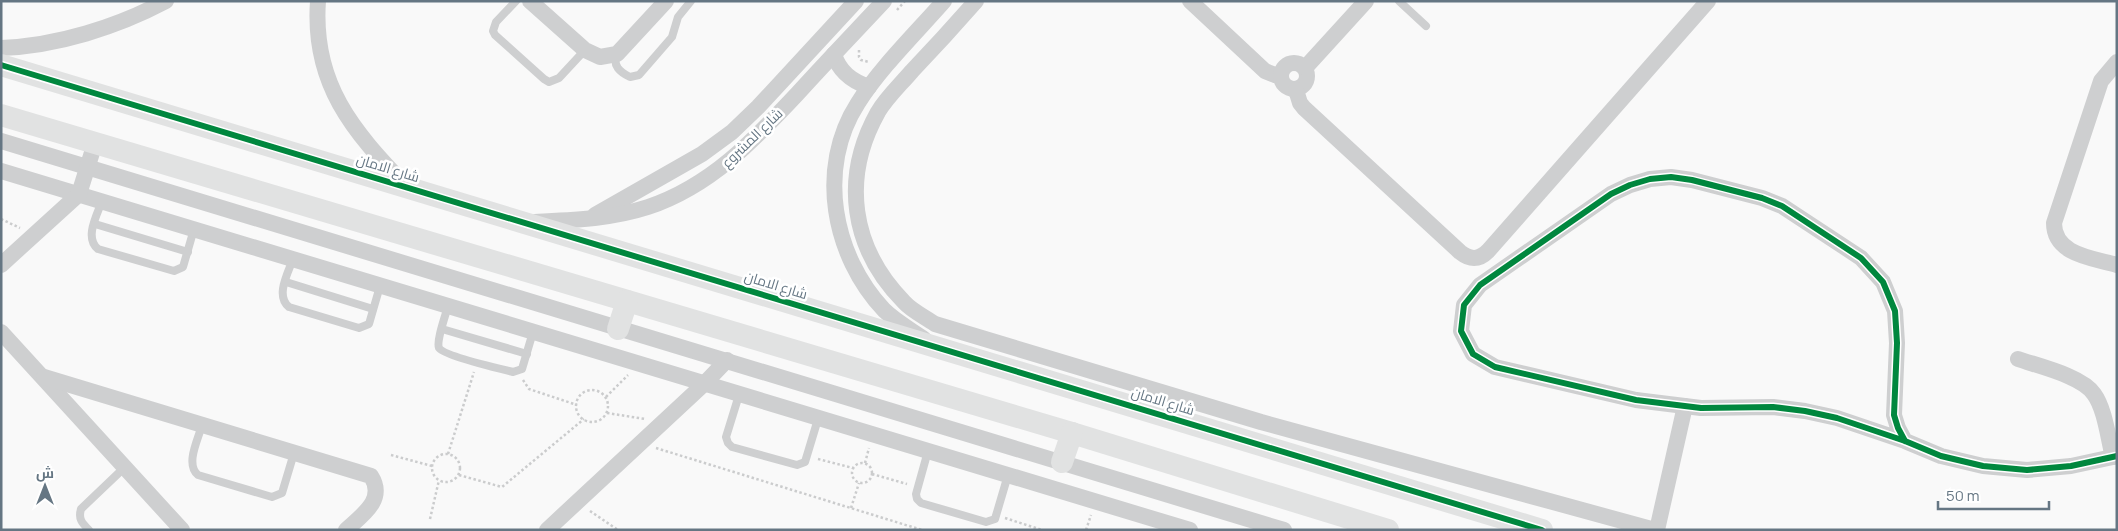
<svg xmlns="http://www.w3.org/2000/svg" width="2118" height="531" font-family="Manrope,Cairo,sans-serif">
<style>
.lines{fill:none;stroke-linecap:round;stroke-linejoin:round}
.path{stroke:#cbcccd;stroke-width:2.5;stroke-dasharray:2.5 2.5;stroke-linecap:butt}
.lane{stroke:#cecfd0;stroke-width:8}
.street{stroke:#cecfd0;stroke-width:16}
.secondary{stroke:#e1e2e2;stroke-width:22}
.cycleway-casing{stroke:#fff;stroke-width:9}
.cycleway{stroke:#00873e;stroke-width:6}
.labels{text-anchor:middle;stroke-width:5;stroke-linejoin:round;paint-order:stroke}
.street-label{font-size:14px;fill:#657683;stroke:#fff}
</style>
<rect width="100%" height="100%" fill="#f9f9f9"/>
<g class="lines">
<g class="path">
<polyline points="897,10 905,1"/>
<polyline points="859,50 859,57 861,60 869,62"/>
<polyline points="1,219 20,228"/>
<polyline points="523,380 529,389 577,405"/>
<circle cx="592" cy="406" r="16"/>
<polyline points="606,397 628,375"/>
<polyline points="607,413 645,419"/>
<polyline points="656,448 922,530"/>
<circle cx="446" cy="468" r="14"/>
<polyline points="448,454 474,372"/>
<polyline points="391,455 432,466"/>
<polyline points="818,459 853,468"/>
<circle cx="862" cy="473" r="10"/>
<polyline points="865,463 869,448"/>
<polyline points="872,474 907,484"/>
<polyline points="459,475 502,487 584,419"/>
<polyline points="851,508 859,483"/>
<polyline points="590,511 618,530"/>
<polyline points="1005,518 1042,530"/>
<polyline points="430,519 439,480"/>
<polyline points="1086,530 1091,515"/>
</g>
<g class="lane">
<polyline points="516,1 496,22 493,31 495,35 544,79 549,82 559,78 585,50"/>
<polyline points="1399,1 1426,26"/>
<path d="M 617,54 C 612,66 620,72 630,77 L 639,75 L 672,37 L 678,17 L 691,1"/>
<path d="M 102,201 C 97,215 84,238 98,249 L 174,271 L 183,267 L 194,229"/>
<polyline points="95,224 188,252"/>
<path d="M 293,259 C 288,273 275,296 289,307 L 359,328 L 369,324 L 380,286"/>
<polyline points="286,282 373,309"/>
<path d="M 448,306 C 446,314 436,341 439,348 C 444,356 501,369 513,372 L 522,369 L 533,332"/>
<polyline points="442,329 527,354"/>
<polyline points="739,395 726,437 728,443 732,447 797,465 805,462 818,419"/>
<path d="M 202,425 C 198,440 185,464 198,475 L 272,497 L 282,493 L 294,453"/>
<polyline points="928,451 916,494 917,499 921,503 986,522 995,519 1008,475"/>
<path d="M 89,530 C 82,523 78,519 81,509 L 125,467"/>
</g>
<g class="street">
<path d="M 318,1 C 312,84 353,131 406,186"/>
<polyline points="530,1 585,50 600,57 617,54 666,1"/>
<path d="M 976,1 C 955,25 934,48 912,71 C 901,84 887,97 878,112 C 841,178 851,248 904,302 C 912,311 925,317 935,324 L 1261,422 L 1655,530"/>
<polyline points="1190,1 1265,71 1275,75 1280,75"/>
<path d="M 1,48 C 57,46 117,27 166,1"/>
<path d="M 834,54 C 839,72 852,81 869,87"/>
<path d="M 2117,62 L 2101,81 L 2054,223 C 2054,255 2093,258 2117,265"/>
<circle cx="1294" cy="76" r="13"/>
<polyline points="1305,68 1366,1"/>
<path d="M 1296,90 L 1300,103 L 1304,108 L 1460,252 C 1470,260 1479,260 1488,251 L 1708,1"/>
<polyline points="1,141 1284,530"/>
<polyline points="1,171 1190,530"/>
<polyline points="595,215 702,154 732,132 758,107 856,1"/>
<path d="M 535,222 C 574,220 611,219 648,207 C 711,186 754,140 798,93 C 826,62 855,32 884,1"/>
<polyline points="1,265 79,194 95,143"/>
<polyline points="1,332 182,530"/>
<path d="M 924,339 C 911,330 895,321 884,310 C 833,256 816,168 858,103 C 880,68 916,33 944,1"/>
<path d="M 2018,359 C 2038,366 2082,376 2094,394 C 2105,409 2108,438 2113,457"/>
<path d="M 44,377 L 371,476 C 386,500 362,515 346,530"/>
<polyline points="1905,441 1898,428 1894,415 1897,343 1895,311 1883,282 1861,258 1782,206 1762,198 1692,180 1671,177 1650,179 1630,185 1611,194 1480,285 1464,305 1461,331 1473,354 1495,367 1636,400 1701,408 1773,407 1805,411 1837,418 1905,441 1941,456 1983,466 2027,470 2071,466 2117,456"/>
<polyline points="547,530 704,384 727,360"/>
<polyline points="1657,530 1685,406"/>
</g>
<g class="secondary">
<polyline points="1,65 1542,530"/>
<polyline points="1,115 1072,433 1388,530"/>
<polyline points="618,329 627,301"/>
<polyline points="1062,462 1072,433"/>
</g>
<defs>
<g id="cycleway">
<polyline points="1,65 1542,530"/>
<polyline points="1905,441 1898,428 1894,415 1897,343 1895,311 1883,282 1861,258 1782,206 1762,198 1692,180 1671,177 1650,179 1630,185 1611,194 1480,285 1464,305 1461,331 1473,354 1495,367 1636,400 1701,408 1773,407 1805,411 1837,418 1905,441 1941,456 1983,466 2027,470 2071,466 2117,456"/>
</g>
</defs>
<use href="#cycleway" class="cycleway-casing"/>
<use href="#cycleway" class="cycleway"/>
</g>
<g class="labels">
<g class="street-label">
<text transform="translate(752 138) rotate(-44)" y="5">شارع المشروع</text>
<text transform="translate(388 168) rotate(17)" y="5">شارع الامان</text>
<text transform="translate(776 285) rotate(17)" y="5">شارع الامان</text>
<text transform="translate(1163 401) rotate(17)" y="5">شارع الامان</text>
</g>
</g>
<rect width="2118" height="531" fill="none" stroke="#657683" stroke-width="5"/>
<g transform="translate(45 486)" stroke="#ffffff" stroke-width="4" paint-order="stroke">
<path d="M0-4L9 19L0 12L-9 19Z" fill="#657683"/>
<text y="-8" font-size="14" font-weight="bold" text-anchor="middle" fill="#657683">ش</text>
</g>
<path d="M1938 501v8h111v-8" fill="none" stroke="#657683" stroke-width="2.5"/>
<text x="1946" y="501" font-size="15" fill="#657683" stroke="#ffffff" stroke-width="4" paint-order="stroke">50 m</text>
</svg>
